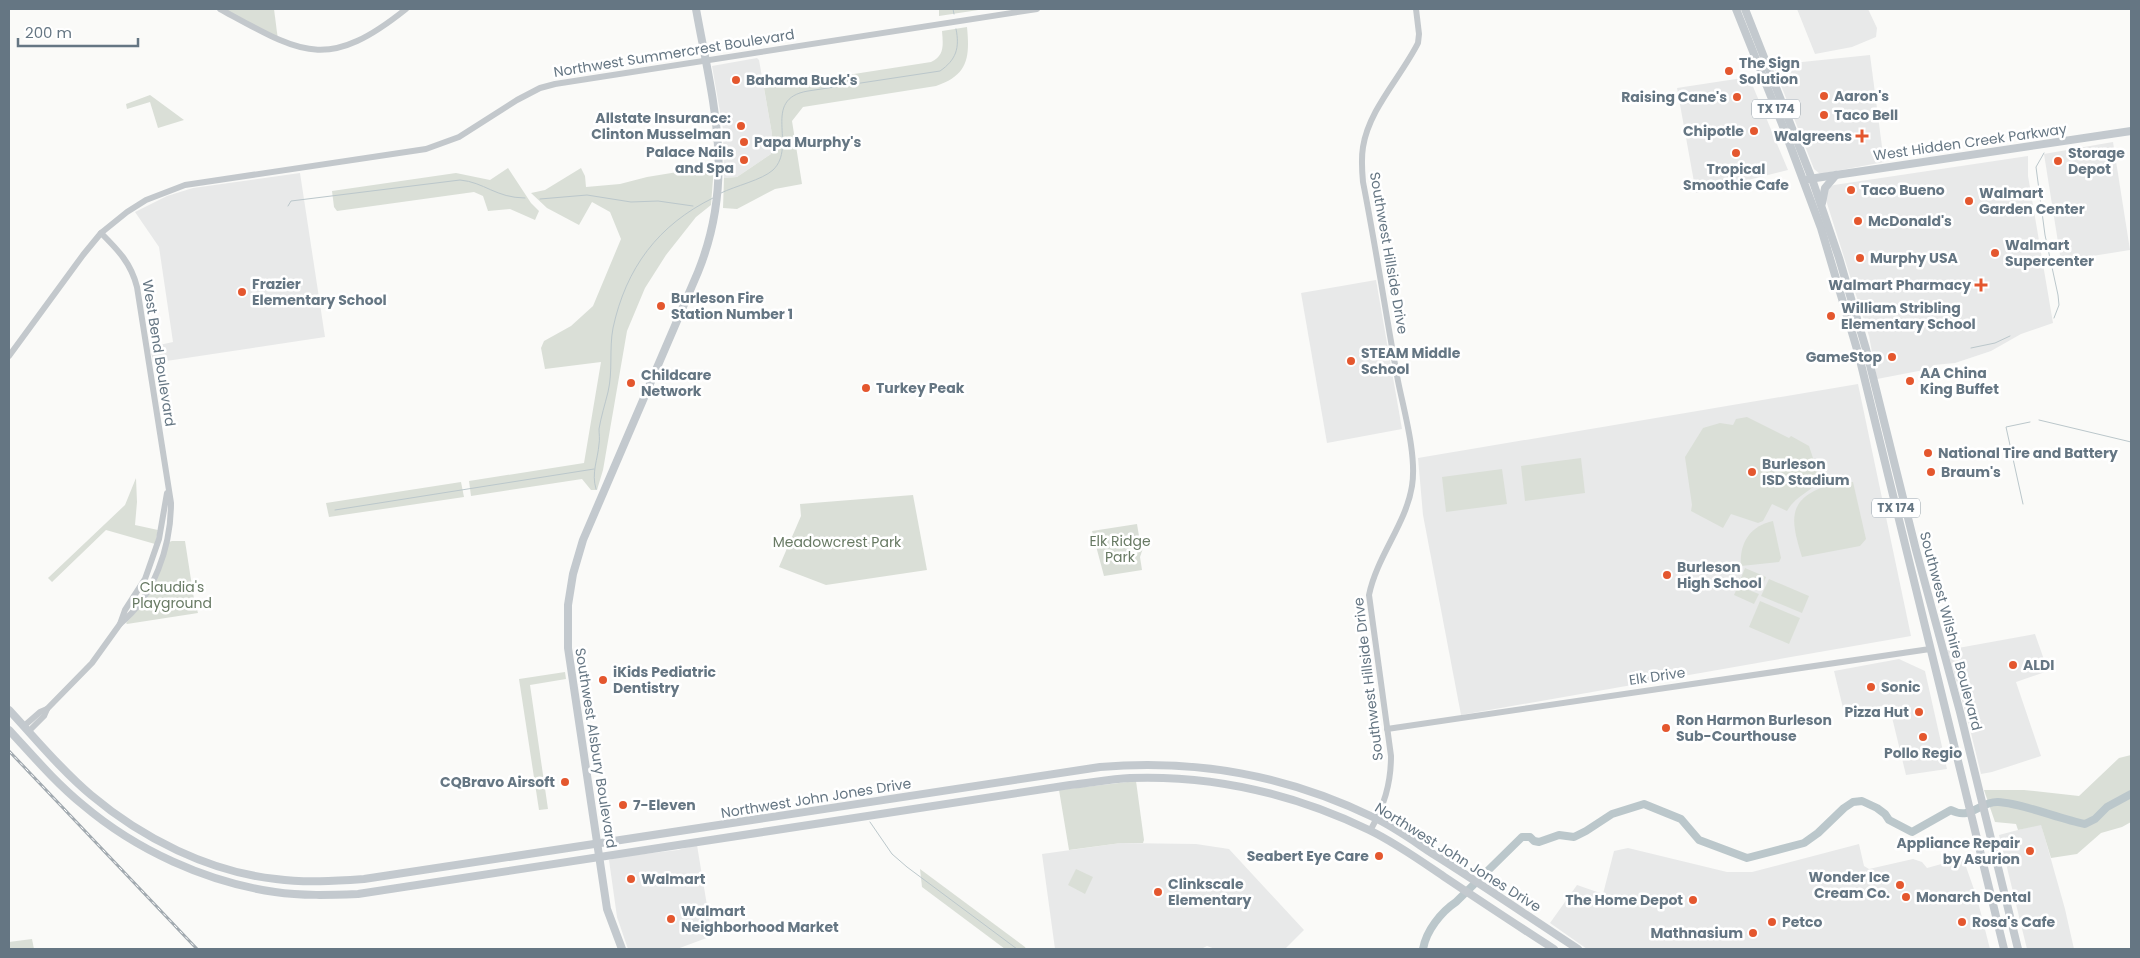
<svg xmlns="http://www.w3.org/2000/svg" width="2140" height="958" font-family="Poppins,sans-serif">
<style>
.built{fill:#e8e9e9}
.green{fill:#dadfd7}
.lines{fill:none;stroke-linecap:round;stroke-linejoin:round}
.stream{stroke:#bbc7cb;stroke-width:1}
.river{stroke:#bbc7cb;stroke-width:8}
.minor{stroke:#c3c8cc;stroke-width:6}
.major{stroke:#c3c9ce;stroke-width:8}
.rail-casing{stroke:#a2aab0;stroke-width:3}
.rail{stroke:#fff;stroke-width:1;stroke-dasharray:4;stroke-linecap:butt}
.poi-dot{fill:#e4572e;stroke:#fff;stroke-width:2}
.labels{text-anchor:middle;stroke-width:5;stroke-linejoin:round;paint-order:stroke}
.shield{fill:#fff;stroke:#939fa8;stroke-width:1}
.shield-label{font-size:12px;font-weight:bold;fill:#657683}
.street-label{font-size:14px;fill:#657683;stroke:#fff}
.poi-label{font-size:14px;font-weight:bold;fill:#657683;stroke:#fff;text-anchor:start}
.park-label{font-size:14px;fill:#687a64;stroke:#fff}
</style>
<rect width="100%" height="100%" fill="#fafaf8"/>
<g class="built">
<polygon points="1797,9 1868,9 1877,28 1876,37 1852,47 1815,54"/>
<polygon points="1870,55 1884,162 1820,174 1814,169 1773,65"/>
<polygon points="757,58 759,60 772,134 771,154 737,177 724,178 723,129 712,66"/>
<polygon points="1749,77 1788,170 1696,193 1677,88"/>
<polygon points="2113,142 2130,250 2061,261 2044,154"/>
<polygon points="2028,156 2028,176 2053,323 2021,334 1991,351 1955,363 1934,365 1929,369 1877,379 1869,336 1825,197 1828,188 1834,185"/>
<polygon points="300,173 325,337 153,363 150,347 173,342 159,247 135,212 167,196 193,188"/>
<polygon points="1376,280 1402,429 1327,443 1301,293"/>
<polygon points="1858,384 1911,636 1461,715 1423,515 1418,458"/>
<polygon points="2035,634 2048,671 2016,682 2041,756 1992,772 1981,774 1968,721 1947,650"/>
<polygon points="1899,659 1925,671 1947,769 1906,775 1889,705 1844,712 1834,671"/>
<polygon points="2041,824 2065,909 2074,949 2027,949 1999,835"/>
<polygon points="1121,843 1196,844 1229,849 1304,930 1285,949 1215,949 1207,946 1201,949 1055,949 1042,854"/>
<polygon points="1859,844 1864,866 1869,869 1913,859 1922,862 1927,868 1963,858 1977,898 1990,949 1587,949 1550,923 1577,885 1603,894 1614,851 1628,848 1727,872 1752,872"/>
<polygon points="697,845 712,936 677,949 628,949 617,917 609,860 618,857 678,850"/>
</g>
<g class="green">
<polygon points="225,9 274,9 278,40"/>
<polygon points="939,9 985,9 939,16"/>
<path d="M 967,27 C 970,58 968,75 936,86 L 803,107 L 792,121 L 802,184 L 775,189 L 737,209 L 723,208 L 724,178 L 737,177 L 771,154 L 772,134 L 764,88 L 931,62 C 945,56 943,44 942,31 Z"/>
<polygon points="150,95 184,120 158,128 150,102 127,109 126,104"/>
<polygon points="714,166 711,205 696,217 666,255 645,288 627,331 603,470 597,490 591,490 582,479 471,496 469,481 584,463 601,362 545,369 541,348 544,341 571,326 593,306 621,239 610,212 592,202 579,225 547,208 531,193 545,190 581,168 585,176 586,187 620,184 647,177"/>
<polygon points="508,168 531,203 539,211 535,220 510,209 488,211 483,196 474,192 337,211 334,207 332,191 456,173 490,180"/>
<path d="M 1747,417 L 1789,438 L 1791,436 L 1809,446 L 1817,470 L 1823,477 C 1813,491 1796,495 1787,511 L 1772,504 L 1763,521 L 1758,523 L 1731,514 L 1723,528 L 1691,511 L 1692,505 L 1685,457 L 1703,428 L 1720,423 L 1733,425 L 1736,419 Z"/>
<polygon points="1581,458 1585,493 1525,501 1521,466"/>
<polygon points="1502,469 1507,504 1446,512 1442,477"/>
<polygon points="136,478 137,502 135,525 158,530 155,544 106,530 52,582 48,578 125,505"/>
<polygon points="461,482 464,497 329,517 326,503"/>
<path d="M 1837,482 L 1853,482 L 1866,539 L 1860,546 L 1802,557 C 1788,513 1789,497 1837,482 Z"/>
<polygon points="913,495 927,570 826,585 779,567 801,516 800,504"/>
<path d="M 1773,521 L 1781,558 L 1779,562 L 1741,566 C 1739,543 1750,526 1773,521 Z"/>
<polygon points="1137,524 1140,542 1143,548 1140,557 1142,570 1104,576 1092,531"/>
<polygon points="172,541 185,541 194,599 198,613 127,624 126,623 135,613 169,542"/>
<polygon points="1745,568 1766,577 1762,586 1741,578"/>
<polygon points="1769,579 1809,596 1802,613 1761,596"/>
<polygon points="1738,586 1759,594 1754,604 1734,595"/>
<polygon points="1760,601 1800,618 1789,644 1749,627"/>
<polygon points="565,672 566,679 530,685 548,809 539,810 519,679"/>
<polygon points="2131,755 2131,822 2122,827 2101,833 2077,854 2051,858 2041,825 2018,830 2016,824 1995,822 1984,790 2024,790 2079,796 2119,758"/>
<polygon points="1136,781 1144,840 1143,843 1121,843 1069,850 1059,790"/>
<polygon points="920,869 1025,947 1026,949 1005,949 922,887"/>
<polygon points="1076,869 1093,877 1085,894 1068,885"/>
<polygon points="32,939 34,949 9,949 9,942"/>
</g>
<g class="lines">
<g class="stream">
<polyline points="953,9 954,14"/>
<polyline points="2044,153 2036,167 2045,235 2058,295 2059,305 2054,318"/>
<path d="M 721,193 C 735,186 762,180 773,170 C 798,146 760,99 808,91 L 940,71 C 956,60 960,48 956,29"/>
<polyline points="540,199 587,195 631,202 658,201 693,206"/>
<path d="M 288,206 L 291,201 L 460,180 C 484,182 496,198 525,198"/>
<polyline points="1971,348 1995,343 2010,336"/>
<polyline points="2039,420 2131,442"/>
<path d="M 596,489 C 591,473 598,459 599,444 C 600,439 599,434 599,429 C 601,417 605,404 608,392 C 613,371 609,349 613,328 C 626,268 658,225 713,198"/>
<polyline points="2023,504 2006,427 2030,422"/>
<polyline points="335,510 594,469"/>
<polyline points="870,822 892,854 907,867 1017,949"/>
</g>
<path class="river" d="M 1423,949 C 1426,931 1441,912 1456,902 L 1522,837 L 1530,837 L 1534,841 L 1539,842 L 1559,835 L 1574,837 L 1586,831 L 1612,814 L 1644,804 L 1681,819 L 1699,840 L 1747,858 L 1804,843 L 1818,833 L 1844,808 L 1853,802 L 1862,801 L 1877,808 L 1885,814 L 1889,820 L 1912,832 L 1951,810 C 1971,821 1980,801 1998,802 C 2022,803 2059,819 2085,824 L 2095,819 L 2107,807 L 2131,794"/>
<g class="minor">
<path d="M 220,9 C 301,53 326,73 406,9"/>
<path d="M 101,233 C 118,250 131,263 137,287 L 171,503 C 171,547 154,596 120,624"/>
<polyline points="9,356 83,255 101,233 127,212 146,200 185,185 426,149 459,137 517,100 540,88 555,84 1037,9"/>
<polyline points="24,726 40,712 47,709"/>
<polyline points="1387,729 1930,649"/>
<polyline points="29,731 44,716 47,709 92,663 120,624 125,610 145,579 159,539 167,493"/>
<path d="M 1370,831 C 1384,806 1391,784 1391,756 L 1369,595 C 1377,556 1406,524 1412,486 C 1417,456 1404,411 1398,381 C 1386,315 1376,248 1363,182 C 1362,171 1361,159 1363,147 C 1369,109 1401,77 1418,43 L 1419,34 L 1416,9"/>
</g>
<g class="major">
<polyline points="1736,9 1784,129 1821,228 1859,356 2004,949"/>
<polyline points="1745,9 1812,179 1839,258 1866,349 1916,550 1960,712 2018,949"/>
<polyline points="1809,179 2131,131"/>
<polyline points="1822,203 1825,188 1836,175"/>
<path d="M 9,710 C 36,739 61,770 91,795 C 142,838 209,872 276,879 C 305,883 335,881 364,879 L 1100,767 C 1198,759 1286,775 1375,818 C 1394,827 1412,840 1430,852 C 1480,883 1529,917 1578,949"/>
<path d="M 9,730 C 33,756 56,783 83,805 C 136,850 206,882 275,892 C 302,896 330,895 358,894 L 1070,785 C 1090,783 1110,779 1130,778 C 1213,775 1294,794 1369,830 C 1396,843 1421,861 1446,878 C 1482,902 1518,926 1554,949"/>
<path d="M 622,949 L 607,909 L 568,648 L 568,605 L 573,574 L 583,540 L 698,272 C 736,178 713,103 696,9"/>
</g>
<defs>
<polyline id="rail" points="9,751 197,949"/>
</defs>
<use href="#rail" class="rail-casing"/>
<use href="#rail" class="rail"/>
</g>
<g class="poi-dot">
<circle cx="1729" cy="71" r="5"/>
<circle cx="736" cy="80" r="5"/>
<circle cx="1824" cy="96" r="5"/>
<circle cx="1737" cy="97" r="5"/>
<circle cx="1824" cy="115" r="5"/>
<circle cx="741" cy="126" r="5"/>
<circle cx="1754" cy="131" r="5"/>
<path d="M1859.5 128.5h5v5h5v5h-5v5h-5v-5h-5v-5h5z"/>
<circle cx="744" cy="142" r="5"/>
<circle cx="1736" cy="153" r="5"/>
<circle cx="744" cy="160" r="5"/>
<circle cx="2058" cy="161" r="5"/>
<circle cx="1851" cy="190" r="5"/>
<circle cx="1969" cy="201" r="5"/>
<circle cx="1858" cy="221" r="5"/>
<circle cx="1995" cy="253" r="5"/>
<circle cx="1860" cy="258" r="5"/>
<path d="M1978.5 277.5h5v5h5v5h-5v5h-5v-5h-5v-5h5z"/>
<circle cx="242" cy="292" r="5"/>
<circle cx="661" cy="306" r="5"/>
<circle cx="1831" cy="316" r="5"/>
<circle cx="1892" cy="357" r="5"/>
<circle cx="1351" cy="361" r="5"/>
<circle cx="1910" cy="381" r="5"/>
<circle cx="631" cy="383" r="5"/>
<circle cx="866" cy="388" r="5"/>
<circle cx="1928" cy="453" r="5"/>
<circle cx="1752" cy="472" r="5"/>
<circle cx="1931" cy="472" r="5"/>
<circle cx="1667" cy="575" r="5"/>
<circle cx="2013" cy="665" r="5"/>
<circle cx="603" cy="680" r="5"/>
<circle cx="1871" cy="687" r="5"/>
<circle cx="1919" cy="712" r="5"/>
<circle cx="1666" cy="728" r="5"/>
<circle cx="1923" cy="737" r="5"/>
<circle cx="565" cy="782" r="5"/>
<circle cx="623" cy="805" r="5"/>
<circle cx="2030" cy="851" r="5"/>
<circle cx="1379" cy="856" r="5"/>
<circle cx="631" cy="879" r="5"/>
<circle cx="1900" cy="885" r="5"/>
<circle cx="1158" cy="892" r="5"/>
<circle cx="1906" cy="897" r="5"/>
<circle cx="1693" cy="900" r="5"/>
<circle cx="671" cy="919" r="5"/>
<circle cx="1772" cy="922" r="5"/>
<circle cx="1962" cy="922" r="5"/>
<circle cx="1753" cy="933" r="5"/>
</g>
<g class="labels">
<g class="shield">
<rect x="1752" y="99.5" width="48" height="19" rx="4"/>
<rect x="1872" y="498.5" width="48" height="19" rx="4"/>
</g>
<g class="shield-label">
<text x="1776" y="113">TX 174</text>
<text x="1896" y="512">TX 174</text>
</g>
<g class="street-label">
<text transform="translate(674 53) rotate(-9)" y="5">Northwest Summercrest Boulevard</text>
<text transform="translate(1970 142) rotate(-8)" y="5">West Hidden Creek Parkway</text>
<text transform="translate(1389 253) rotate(80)" y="5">Southwest Hillside Drive</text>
<text transform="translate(159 353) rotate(81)" y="5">West Bend Boulevard</text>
<text transform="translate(1951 631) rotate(75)" y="5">Southwest Wilshire Boulevard</text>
<text transform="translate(1657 676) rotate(-8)" y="5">Elk Drive</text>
<text transform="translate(1368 679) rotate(-97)" y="5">Southwest Hillside Drive</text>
<text transform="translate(596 748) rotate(81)" y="5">Southwest Alsbury Boulevard</text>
<text transform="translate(816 798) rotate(-9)" y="5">Northwest John Jones Drive</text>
<text transform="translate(1458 857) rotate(32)" y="5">Northwest John Jones Drive</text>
</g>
<g class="poi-label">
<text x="1739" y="68">The Sign<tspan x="1739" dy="16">Solution</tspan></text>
<text x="746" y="85">Bahama Buck's</text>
<text x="1834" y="101">Aaron's</text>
<text x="1727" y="102" text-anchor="end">Raising Cane's</text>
<text x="1834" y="120">Taco Bell</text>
<text x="731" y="123" text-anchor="end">Allstate Insurance:<tspan x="731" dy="16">Clinton Musselman</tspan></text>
<text x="1744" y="136" text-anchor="end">Chipotle</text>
<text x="1852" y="141" text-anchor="end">Walgreens</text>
<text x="754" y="147">Papa Murphy's</text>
<text x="734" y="157" text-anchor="end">Palace Nails<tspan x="734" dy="16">and Spa</tspan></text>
<text x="2068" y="158">Storage<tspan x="2068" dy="16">Depot</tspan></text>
<text x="1736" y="174" text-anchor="middle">Tropical<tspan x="1736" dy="16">Smoothie Cafe</tspan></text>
<text x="1861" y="195">Taco Bueno</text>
<text x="1979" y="198">Walmart<tspan x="1979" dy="16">Garden Center</tspan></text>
<text x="1868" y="226">McDonald's</text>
<text x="2005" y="250">Walmart<tspan x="2005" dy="16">Supercenter</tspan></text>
<text x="1870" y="263">Murphy USA</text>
<text x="252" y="289">Frazier<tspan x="252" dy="16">Elementary School</tspan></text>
<text x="1971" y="290" text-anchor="end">Walmart Pharmacy</text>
<text x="671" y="303">Burleson Fire<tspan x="671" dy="16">Station Number 1</tspan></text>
<text x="1841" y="313">William Stribling<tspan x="1841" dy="16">Elementary School</tspan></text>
<text x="1361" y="358">STEAM Middle<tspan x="1361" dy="16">School</tspan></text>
<text x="1882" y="362" text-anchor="end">GameStop</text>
<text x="1920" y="378">AA China<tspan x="1920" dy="16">King Buffet</tspan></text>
<text x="641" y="380">Childcare<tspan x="641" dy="16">Network</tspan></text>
<text x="876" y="393">Turkey Peak</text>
<text x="1938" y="458">National Tire and Battery</text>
<text x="1762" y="469">Burleson<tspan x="1762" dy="16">ISD Stadium</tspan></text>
<text x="1941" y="477">Braum's</text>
<text x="1677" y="572">Burleson<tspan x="1677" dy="16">High School</tspan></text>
<text x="2023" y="670">ALDI</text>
<text x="613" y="677">iKids Pediatric<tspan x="613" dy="16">Dentistry</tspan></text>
<text x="1881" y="692">Sonic</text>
<text x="1909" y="717" text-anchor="end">Pizza Hut</text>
<text x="1676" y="725">Ron Harmon Burleson<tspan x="1676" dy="16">Sub-Courthouse</tspan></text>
<text x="1923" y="758" text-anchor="middle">Pollo Regio</text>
<text x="555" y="787" text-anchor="end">CQBravo Airsoft</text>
<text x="633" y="810">7-Eleven</text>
<text x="2020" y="848" text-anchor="end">Appliance Repair<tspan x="2020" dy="16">by Asurion</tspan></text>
<text x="1369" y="861" text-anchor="end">Seabert Eye Care</text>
<text x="1890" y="882" text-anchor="end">Wonder Ice<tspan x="1890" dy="16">Cream Co.</tspan></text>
<text x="641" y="884">Walmart</text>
<text x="1168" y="889">Clinkscale<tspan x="1168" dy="16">Elementary</tspan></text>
<text x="1916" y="902">Monarch Dental</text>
<text x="1683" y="905" text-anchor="end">The Home Depot</text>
<text x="681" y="916">Walmart<tspan x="681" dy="16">Neighborhood Market</tspan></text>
<text x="1782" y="927">Petco</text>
<text x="1972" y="927">Rosa's Cafe</text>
<text x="1743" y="938" text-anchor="end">Mathnasium</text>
</g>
<g class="park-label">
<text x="1120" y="546">Elk Ridge<tspan x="1120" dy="16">Park</tspan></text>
<text x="837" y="547">Meadowcrest Park</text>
<text x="172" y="592">Claudia's<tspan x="172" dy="16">Playground</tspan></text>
</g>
</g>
<rect width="2140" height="958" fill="none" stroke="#657683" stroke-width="20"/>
<path d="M18 38v8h120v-8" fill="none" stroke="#657683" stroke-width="2.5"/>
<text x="25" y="38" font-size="15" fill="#657683" stroke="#ffffff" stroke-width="4" paint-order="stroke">200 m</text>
</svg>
